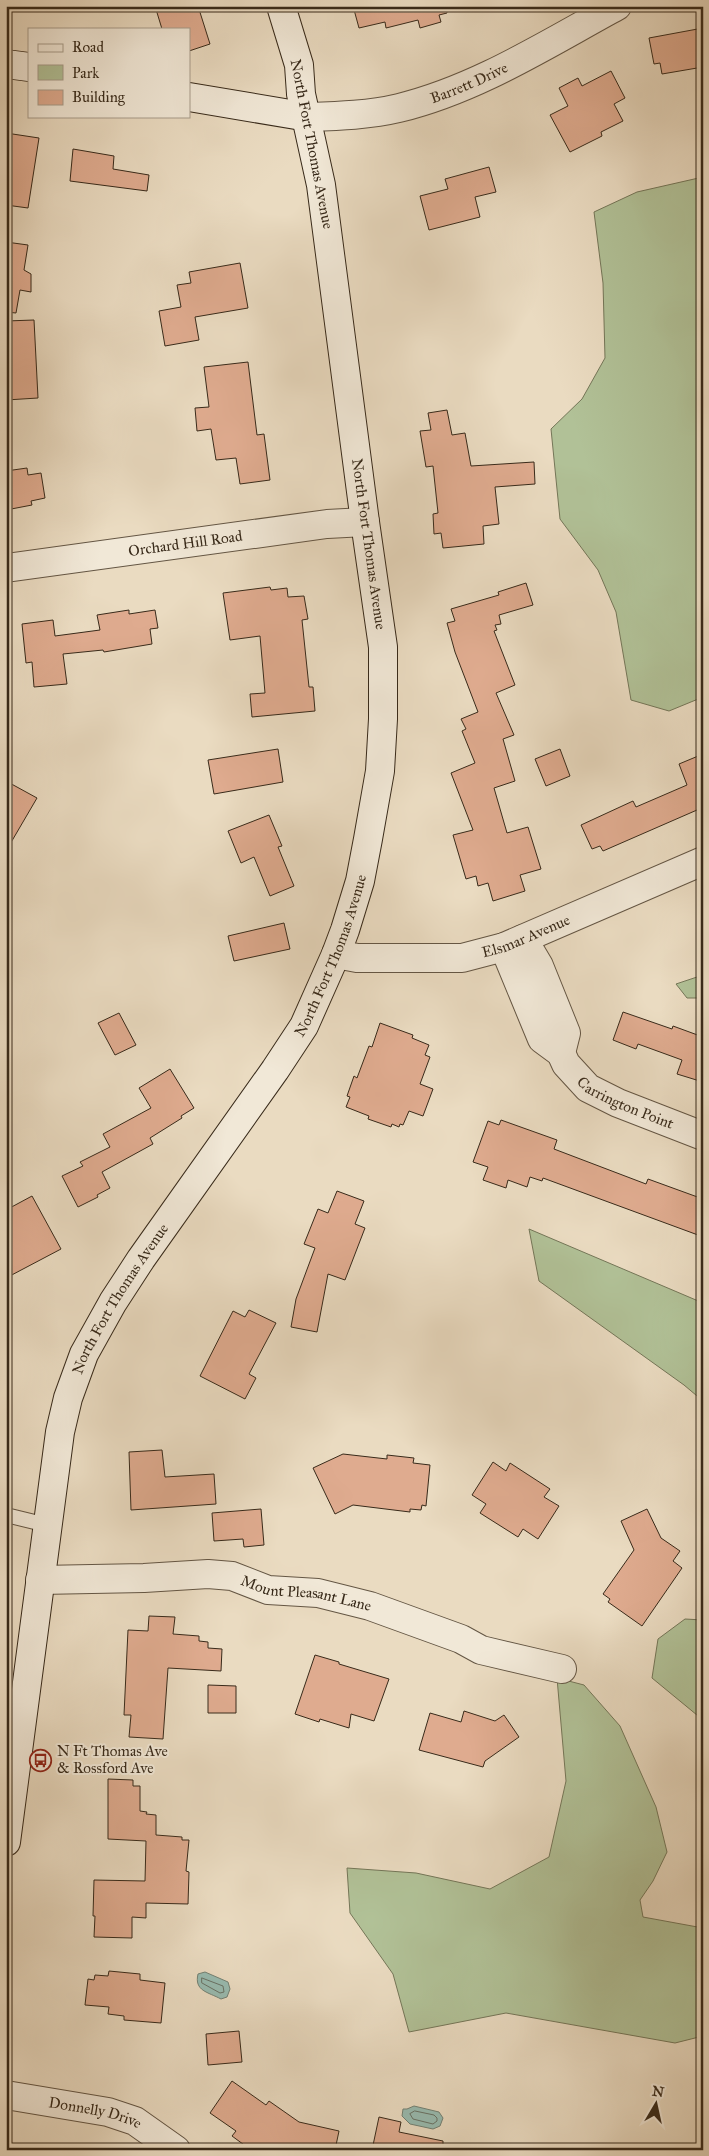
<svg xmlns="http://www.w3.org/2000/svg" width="709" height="2156" font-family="'IM FELL Great Primer',serif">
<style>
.green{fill:#b1c197;stroke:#747658}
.water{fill:#98bbb0;stroke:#728174}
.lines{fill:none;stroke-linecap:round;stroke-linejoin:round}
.shore{stroke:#687265;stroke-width:1}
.building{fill:#dfab8f;stroke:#382a1a}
.lane-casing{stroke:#645644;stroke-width:16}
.street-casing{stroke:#645644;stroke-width:30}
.secondary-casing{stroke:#382a1a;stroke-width:30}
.lane{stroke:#f1e8d7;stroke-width:14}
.street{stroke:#f1e8d7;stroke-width:28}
.secondary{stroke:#f1e8d7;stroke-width:28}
.labels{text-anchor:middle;stroke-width:4;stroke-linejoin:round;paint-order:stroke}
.street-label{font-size:15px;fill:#382a1a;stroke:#f1e8d7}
.poi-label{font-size:15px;fill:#382a1a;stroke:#f1e8d7;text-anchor:start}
</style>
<rect width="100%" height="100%" fill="#eadbc1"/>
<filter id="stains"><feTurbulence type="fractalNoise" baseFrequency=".004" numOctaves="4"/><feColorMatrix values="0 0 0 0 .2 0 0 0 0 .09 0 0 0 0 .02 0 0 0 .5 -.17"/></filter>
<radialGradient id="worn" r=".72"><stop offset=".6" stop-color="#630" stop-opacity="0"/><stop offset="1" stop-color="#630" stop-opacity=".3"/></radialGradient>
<g class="green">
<polygon points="703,177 703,697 669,711 631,700 616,612 598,570 560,519 551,429 582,399 605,358 603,283 594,212 637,192"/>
<polygon points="703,975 703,998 687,998 676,984"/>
<polygon points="529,1229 703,1303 703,1401 684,1385 539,1281"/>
<polygon points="685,1619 703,1620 703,1720 652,1678 658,1639"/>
<polygon points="557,1678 584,1685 620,1726 656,1807 667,1852 653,1881 640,1900 643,1917 703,1928 703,2036 675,2043 506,2013 409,2032 393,1974 350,1913 347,1868 416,1873 490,1889 549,1857 566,1781"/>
</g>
<g class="water">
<path d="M 205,1972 L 228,1982 L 230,1989 L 227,1997 L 221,1999 C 208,1992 194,1991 198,1974 Z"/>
<polygon points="414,2106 439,2112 443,2118 440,2126 433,2129 410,2124 402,2116 403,2109 407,2109"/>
</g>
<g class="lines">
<g class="shore">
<polygon points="202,1978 223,1986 224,1992 220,1993 202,1983"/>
<polygon points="415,2111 434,2115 437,2118 437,2121 433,2124 413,2119 410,2114"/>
</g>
</g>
<g class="building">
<polygon points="155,6 198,6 210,44 189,51 189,29 162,29"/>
<polygon points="353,6 446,6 447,13 439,15 441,22 420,28 418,20 386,28 385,22 359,28"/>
<polygon points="703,28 703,67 662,74 660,63 654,64 649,38"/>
<polygon points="611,71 625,98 614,104 623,121 601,132 602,136 570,152 550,115 568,106 559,88 578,78 582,86"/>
<polygon points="6,133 39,138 28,208 6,205"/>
<polygon points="73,149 114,156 113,169 149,175 147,191 70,181"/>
<polygon points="489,167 496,192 475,197 480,217 429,230 420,196 448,189 445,179"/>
<polygon points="6,242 28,245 24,270 31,274 31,292 20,290 16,313 6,312"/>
<polygon points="240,263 248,308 195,317 199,340 165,346 159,311 181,307 177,285 191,283 189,272"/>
<polygon points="34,320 38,398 6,400 6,321"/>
<polygon points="248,362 257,435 264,434 270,480 240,484 236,458 216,460 211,429 197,431 195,408 209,407 204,367"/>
<polygon points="447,410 452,435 465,433 471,466 534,462 535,484 495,487 499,524 483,526 484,544 443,548 441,533 434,534 433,514 438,513 433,466 426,467 420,431 431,430 428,413"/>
<polygon points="27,468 28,475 41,473 45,498 31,501 32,505 6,510 6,471"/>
<polygon points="526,583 533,605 499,615 501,624 495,625 497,630 494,631 515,685 496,693 514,735 503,739 515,781 494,788 507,833 528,827 541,869 520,875 525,891 493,901 488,883 478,886 476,876 466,879 453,835 473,830 451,773 475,763 462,731 466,729 461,719 478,712 455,652 447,623 455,621 451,609 499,595 498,592"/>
<polygon points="270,587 271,590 287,588 288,597 304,596 308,619 302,620 309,687 313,687 315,711 252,717 250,694 265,693 260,636 230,640 223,593"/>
<polygon points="129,610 129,614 155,610 158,628 150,629 152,644 104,652 103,650 63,654 67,684 34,687 32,662 26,663 22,624 53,620 55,636 100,630 97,615"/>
<polygon points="278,749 283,782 214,794 208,760"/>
<polygon points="560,749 570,776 546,786 535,759"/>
<polygon points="703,754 703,821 697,810 603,851 600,846 592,849 581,825 633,801 636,807 687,785 679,764"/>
<polygon points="6,781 37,798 6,851"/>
<polygon points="269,815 282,846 278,847 294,886 270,896 254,857 241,863 228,831"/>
<polygon points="284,923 290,949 234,961 228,936"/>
<polygon points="623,1012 672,1029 673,1026 703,1037 703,1082 677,1074 682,1060 638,1044 636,1049 613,1040"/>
<polygon points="119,1013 136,1045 115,1055 98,1023"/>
<polygon points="380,1023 413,1035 412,1038 429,1045 425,1055 430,1057 420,1084 433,1089 423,1116 409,1111 403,1125 400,1124 399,1127 392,1124 391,1127 368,1119 369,1116 346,1107 350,1097 347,1096 354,1076 357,1078 369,1046 372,1047"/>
<polygon points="170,1069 194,1108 181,1116 182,1118 150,1138 153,1144 102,1172 110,1188 97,1195 98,1197 78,1207 62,1176 83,1166 80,1162 110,1147 103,1134 151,1108 139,1088"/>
<polygon points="501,1120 557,1140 554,1149 646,1184 648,1179 703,1199 703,1222 698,1235 543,1178 542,1181 530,1177 527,1187 508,1180 506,1188 483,1180 488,1167 473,1162 488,1121 499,1125"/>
<polygon points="337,1191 364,1201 355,1224 365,1228 345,1280 328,1274 317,1332 291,1327 296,1299 315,1248 304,1244 318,1209 328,1213"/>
<polygon points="32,1196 61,1249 6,1278 6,1210"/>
<polygon points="249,1310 276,1323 249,1374 256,1378 245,1399 200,1376 233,1311 245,1317"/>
<polygon points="162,1450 165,1477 214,1474 216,1504 131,1510 129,1452"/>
<polygon points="343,1454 387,1459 387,1455 414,1458 413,1463 430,1465 426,1506 422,1505 421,1510 410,1509 410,1512 353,1505 335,1514 313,1468"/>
<polygon points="493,1462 506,1471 510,1463 550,1489 544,1497 559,1506 538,1539 523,1529 518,1537 480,1513 486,1504 472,1495"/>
<polygon points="261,1509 264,1545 244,1547 243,1539 214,1541 212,1513"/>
<polygon points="647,1509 661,1538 680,1551 673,1561 682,1568 642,1626 608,1602 610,1599 603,1594 634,1550 621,1521"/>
<polygon points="149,1616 175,1617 173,1634 199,1636 199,1641 208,1642 208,1648 222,1649 221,1671 168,1668 163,1739 129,1737 131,1715 124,1715 128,1630 148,1631"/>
<polygon points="315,1655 339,1662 339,1664 389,1679 374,1721 351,1714 349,1728 320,1719 319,1722 295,1714"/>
<polygon points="208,1685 236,1686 236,1713 208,1713"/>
<polygon points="464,1711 495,1721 504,1715 519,1737 485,1761 483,1767 419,1750 430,1713 461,1722"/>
<polygon points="108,1779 133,1780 133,1786 140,1786 140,1811 147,1812 146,1814 156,1815 156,1835 182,1837 182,1840 189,1840 186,1871 189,1872 188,1904 146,1903 146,1918 132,1917 132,1938 94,1937 95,1916 93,1916 94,1880 145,1881 146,1841 108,1839"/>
<polygon points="109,1971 140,1974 140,1980 165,1983 161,2023 124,2020 124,2016 108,2014 109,2007 85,2005 88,1979 94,1980 95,1975 108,1976"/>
<polygon points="239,2031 242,2062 208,2065 206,2034"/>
<polygon points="232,2081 266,2105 269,2101 299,2122 339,2131 335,2150 251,2150 232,2136 236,2131 210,2113"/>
<polygon points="379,2117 401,2122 399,2132 443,2141 443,2150 372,2150"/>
</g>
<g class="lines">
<defs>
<polyline id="lane" points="6,1515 47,1525"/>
<g id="street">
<path id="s1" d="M 308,117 C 338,116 370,115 399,108 C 477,89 547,44 617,6"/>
<path id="s2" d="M 6,568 L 327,524 L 365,522"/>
<polyline points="523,939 539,966 566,1033 561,1053"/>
<path id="s3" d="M 504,947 L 542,1039 L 561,1053 L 566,1064 L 588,1088 L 618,1103 L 703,1136"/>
<path id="s4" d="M 336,954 L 357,958 L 462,958 L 504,947 L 703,861"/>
<path id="s5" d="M 40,1580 L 144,1578 L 208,1574 L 232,1576 L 268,1590 L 318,1593 L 370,1606 L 461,1639 L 481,1650 L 562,1669"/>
<path id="s6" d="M 6,2095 L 108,2112 L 135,2121 L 176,2150"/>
</g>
<g id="secondary">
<polyline points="6,64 29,67"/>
<polyline points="189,97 308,117"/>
<path id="s7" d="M 6,1842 L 60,1432 L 68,1398 L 84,1354 L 113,1302 L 141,1259 L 275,1070 L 304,1026 L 336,954 L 345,930 L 360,881 L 368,839 L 380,771 L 383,719 L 383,647 L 365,522 L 321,185 L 301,94 L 299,65 L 281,6"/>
</g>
</defs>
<use href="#lane" class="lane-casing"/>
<use href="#street" class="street-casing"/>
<use href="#secondary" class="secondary-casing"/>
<use href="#lane" class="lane"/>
<use href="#street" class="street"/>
<use href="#secondary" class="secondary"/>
</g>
<defs>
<symbol id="bus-ring" viewBox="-11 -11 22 22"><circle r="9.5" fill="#f1e8d7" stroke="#8f2418" stroke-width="1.5"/><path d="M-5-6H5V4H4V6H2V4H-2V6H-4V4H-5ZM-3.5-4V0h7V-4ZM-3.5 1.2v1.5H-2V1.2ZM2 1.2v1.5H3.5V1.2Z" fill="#8f2418"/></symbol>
</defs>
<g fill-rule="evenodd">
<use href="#bus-ring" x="28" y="1748" width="25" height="25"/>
</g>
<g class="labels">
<g class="street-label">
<text dy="5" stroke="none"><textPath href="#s1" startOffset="166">Barrett Drive</textPath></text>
<text transform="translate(312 144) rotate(79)" y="5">North Fort Thomas Avenue</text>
<text dy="5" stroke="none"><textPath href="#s2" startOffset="181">Orchard Hill Road</textPath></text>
<text transform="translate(369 544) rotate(82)" y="5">North Fort Thomas Avenue</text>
<text dy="5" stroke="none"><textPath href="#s4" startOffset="194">Elsmar Avenue</textPath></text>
<text dy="5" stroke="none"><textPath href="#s7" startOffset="966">North Fort Thomas Avenue</textPath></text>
<text dy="5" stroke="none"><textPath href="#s3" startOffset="208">Carrington Point</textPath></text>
<text dy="5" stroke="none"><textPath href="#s7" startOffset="561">North Fort Thomas Avenue</textPath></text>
<text dy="5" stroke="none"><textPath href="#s5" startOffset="269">Mount Pleasant Lane</textPath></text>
<text dy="5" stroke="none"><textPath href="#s6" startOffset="91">Donnelly Drive</textPath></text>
</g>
<g class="poi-label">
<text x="57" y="1756">N Ft Thomas Ave<tspan x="57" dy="17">&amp; Rossford Ave</tspan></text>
</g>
</g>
<rect width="709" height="2156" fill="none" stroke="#eadbc1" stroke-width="25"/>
<rect x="8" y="8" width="694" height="2141" fill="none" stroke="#382a1a" stroke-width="2.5"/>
<rect x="12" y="12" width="684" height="2131" fill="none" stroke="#382a1a"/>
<rect x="28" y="28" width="162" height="90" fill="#f1e8d7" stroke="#a79c8b"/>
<rect x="38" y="44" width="25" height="8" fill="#f1e8d7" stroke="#a79c8b"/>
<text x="72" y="52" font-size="15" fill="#382a1a">Road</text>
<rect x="38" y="65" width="25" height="15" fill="#b1c197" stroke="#a79c8b"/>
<text x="72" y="78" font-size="15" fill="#382a1a">Park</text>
<rect x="38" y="90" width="25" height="15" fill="#dfab8f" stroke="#a79c8b"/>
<text x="72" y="102" font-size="15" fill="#382a1a">Building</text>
<g transform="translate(656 2104) rotate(9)" stroke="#f1e8d7" stroke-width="4" paint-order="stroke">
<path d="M0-4L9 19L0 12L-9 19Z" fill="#382a1a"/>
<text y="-8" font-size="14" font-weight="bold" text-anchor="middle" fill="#382a1a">N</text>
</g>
<rect width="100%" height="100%" filter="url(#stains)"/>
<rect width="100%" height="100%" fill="url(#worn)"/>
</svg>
